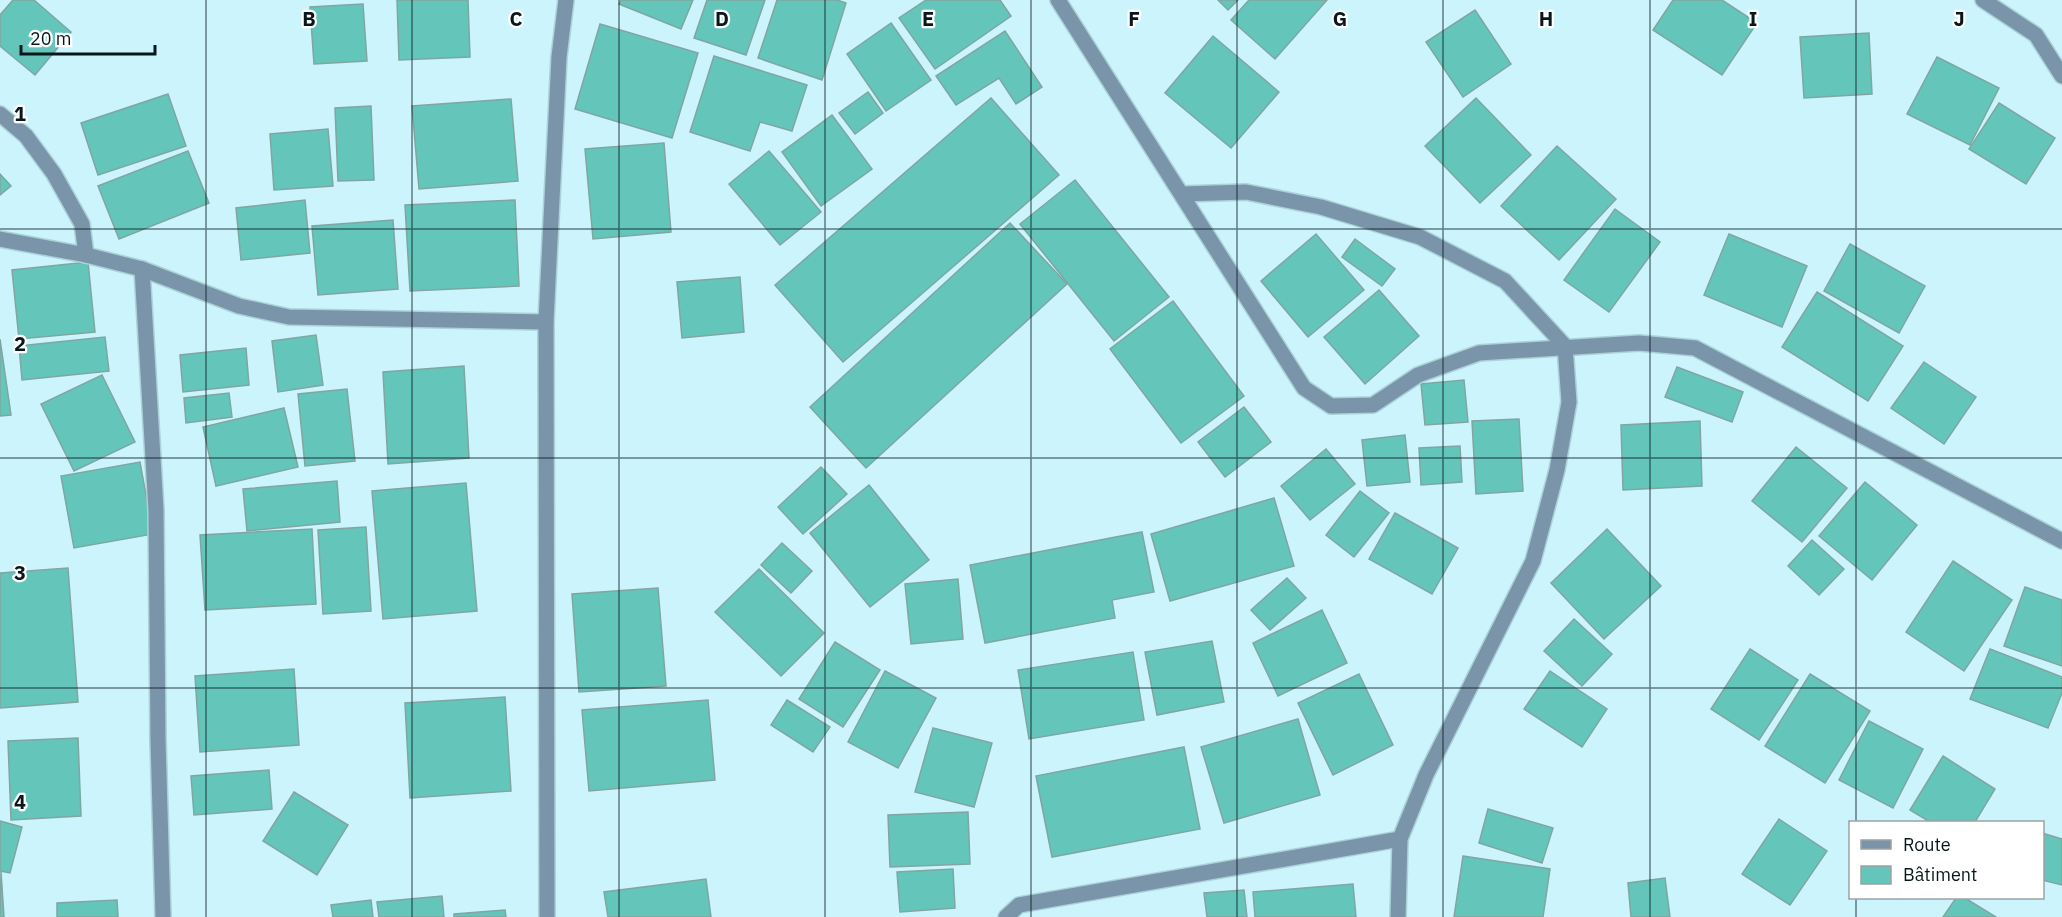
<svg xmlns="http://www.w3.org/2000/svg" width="2062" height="917" font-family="'IBM Plex Sans',sans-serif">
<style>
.building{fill:#64c6bb;stroke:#7fa6a0;stroke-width:1.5}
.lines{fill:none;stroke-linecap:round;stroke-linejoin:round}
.minor-casing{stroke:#acd1d9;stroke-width:18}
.minor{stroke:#7a95a9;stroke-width:15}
.grid{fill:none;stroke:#08171b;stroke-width:1.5;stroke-opacity:0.55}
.grid-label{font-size:20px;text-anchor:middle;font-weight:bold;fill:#08171b;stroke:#fff;stroke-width:4.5;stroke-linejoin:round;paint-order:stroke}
</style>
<rect width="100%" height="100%" fill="#cbf4fd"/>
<g class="building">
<polygon points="13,0 34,0 71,32 35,75 0,46 0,15"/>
<polygon points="397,0 468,0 470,57 399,60"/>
<polygon points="621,0 693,0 681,29 619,4"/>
<polygon points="707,0 765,0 746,55 694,38"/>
<polygon points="777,0 837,0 846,3 822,80 758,58"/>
<polygon points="926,0 1000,0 1011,16 935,69 899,18"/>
<polygon points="1218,0 1238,0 1228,10"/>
<polygon points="1249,0 1327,0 1275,59 1231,20"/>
<polygon points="1673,0 1722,0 1757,23 1722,75 1653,30"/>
<polygon points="363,4 367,61 314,64 310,7"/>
<polygon points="1475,10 1511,64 1463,97 1426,42"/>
<polygon points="891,23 931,80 886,111 847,54"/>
<polygon points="600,24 698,53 672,138 575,109"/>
<polygon points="1005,31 1042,87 1016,104 999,78 956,105 936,76"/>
<polygon points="1869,33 1872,94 1804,98 1800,37"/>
<polygon points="1213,36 1279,92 1231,148 1165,93"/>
<polygon points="714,56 807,85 792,131 760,122 750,151 690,132"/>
<polygon points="1937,57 1999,88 1970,145 1907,114"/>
<polygon points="868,92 883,113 855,134 839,113"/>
<polygon points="168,94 186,146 98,175 81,123"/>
<polygon points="991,98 1059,175 843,362 775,285"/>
<polygon points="1476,98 1531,155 1480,203 1425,146"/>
<polygon points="511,99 518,181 419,189 412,106"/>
<polygon points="1999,103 2055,138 2026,184 1969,149"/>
<polygon points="371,106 374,180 338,181 335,108"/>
<polygon points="832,115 872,169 821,206 782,152"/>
<polygon points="328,129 333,186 274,190 270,134"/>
<polygon points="664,143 671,232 593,239 585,149"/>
<polygon points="1557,146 1616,199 1559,260 1501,206"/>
<polygon points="188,151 209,203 119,239 98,186"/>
<polygon points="769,151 821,212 780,245 729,184"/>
<polygon points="0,174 11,186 0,195"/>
<polygon points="1075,180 1169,297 1114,341 1020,224"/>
<polygon points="305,200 310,253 241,260 236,208"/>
<polygon points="515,200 519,286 410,291 405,205"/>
<polygon points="1615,209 1660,242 1609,312 1564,280"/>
<polygon points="393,220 398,289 318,295 312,226"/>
<polygon points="1010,223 1067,284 866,468 810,407"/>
<polygon points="1316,234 1364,290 1308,337 1261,281"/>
<polygon points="1729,234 1807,266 1782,327 1704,295"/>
<polygon points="1355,239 1395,269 1382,286 1342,257"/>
<polygon points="1850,244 1925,286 1899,333 1824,291"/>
<polygon points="88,262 95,332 19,339 12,270"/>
<polygon points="740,277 744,332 682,338 677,282"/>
<polygon points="1379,290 1419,336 1365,384 1324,337"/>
<polygon points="1817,292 1903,346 1868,401 1782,347"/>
<polygon points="1173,301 1244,396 1181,443 1110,349"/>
<polygon points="316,335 323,385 278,392 272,341"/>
<polygon points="105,337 109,371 22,380 19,346"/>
<polygon points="0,339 11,415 0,416"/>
<polygon points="246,348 249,385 183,392 180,355"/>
<polygon points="1924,362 1976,397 1944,444 1891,408"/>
<polygon points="464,366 469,458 388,464 383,372"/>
<polygon points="1677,367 1743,392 1732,422 1665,397"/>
<polygon points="102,375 135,442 74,471 41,404"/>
<polygon points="1464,380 1468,422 1425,425 1421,384"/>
<polygon points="347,389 355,461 305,466 298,394"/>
<polygon points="229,393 232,417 186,423 184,398"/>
<polygon points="1244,407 1271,442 1225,477 1198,442"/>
<polygon points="284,408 298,467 216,486 203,427"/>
<polygon points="1519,419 1523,491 1476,494 1472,421"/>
<polygon points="1700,421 1702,486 1623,490 1621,425"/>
<polygon points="1405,435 1410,482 1367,486 1362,440"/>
<polygon points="1460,446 1462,482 1421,485 1419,448"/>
<polygon points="1796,447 1847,488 1802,542 1752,501"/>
<polygon points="1326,449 1355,484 1310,520 1281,486"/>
<polygon points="140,462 153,534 74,548 61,476"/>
<polygon points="821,467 847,494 803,534 778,507"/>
<polygon points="337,481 340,522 247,531 243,489"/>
<polygon points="1865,482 1917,525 1872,580 1819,536"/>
<polygon points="466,483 477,611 383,619 372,491"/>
<polygon points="869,485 929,560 870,607 810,533"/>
<polygon points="1360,491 1389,513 1354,557 1326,535"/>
<polygon points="1274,498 1294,566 1170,601 1151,534"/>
<polygon points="1395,513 1458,548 1432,594 1369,559"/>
<polygon points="366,527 371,611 323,614 318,530"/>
<polygon points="312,529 316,604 205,610 200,535"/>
<polygon points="1607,529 1661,586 1604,639 1551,583"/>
<polygon points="1142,532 1154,592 1112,600 1115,618 985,643 970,565"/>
<polygon points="1812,540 1844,569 1819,595 1788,566"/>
<polygon points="782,543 812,571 791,593 761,565"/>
<polygon points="1953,561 2012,600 1964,671 1906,632"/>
<polygon points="68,568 78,702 0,708 0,573"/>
<polygon points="759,569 824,633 781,676 715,612"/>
<polygon points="1287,578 1306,598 1270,630 1251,610"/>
<polygon points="958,579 963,639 911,644 905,584"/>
<polygon points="2025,587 2062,600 2062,666 2004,646"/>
<polygon points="658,588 666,686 579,692 572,594"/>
<polygon points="1322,610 1347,663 1278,696 1253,643"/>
<polygon points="1574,619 1612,654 1582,686 1544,651"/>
<polygon points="1212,641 1224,702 1157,715 1145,652"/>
<polygon points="835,642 880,670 843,727 799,699"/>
<polygon points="1750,649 1798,680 1759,740 1711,709"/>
<polygon points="1990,649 2062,677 2062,693 2048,728 1970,699"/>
<polygon points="1133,652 1144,720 1029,739 1018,670"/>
<polygon points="294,669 299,745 200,752 195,676"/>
<polygon points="885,671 936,698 898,768 848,742"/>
<polygon points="1550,671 1607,709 1582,747 1524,709"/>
<polygon points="1359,674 1393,745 1333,775 1298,703"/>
<polygon points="1810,674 1870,711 1825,783 1765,746"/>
<polygon points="505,697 511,791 410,798 405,703"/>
<polygon points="708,700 715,780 589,791 582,710"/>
<polygon points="787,700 830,727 813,752 771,725"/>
<polygon points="1298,719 1320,795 1224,823 1201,747"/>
<polygon points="1869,721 1923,749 1893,808 1839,780"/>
<polygon points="933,728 992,743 974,807 915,792"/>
<polygon points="78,738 81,816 11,820 8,741"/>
<polygon points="1184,747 1200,829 1052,857 1036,776"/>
<polygon points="1943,756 1995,789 1975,822 1930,822 1910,810"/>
<polygon points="269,770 272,809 194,815 191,776"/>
<polygon points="294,792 348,825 317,875 263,841"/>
<polygon points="1488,809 1553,828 1542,863 1479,843"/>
<polygon points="968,812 970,864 890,867 888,815"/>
<polygon points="1779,819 1827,851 1790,905 1742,874"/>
<polygon points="0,821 22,827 10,873 0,871"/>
<polygon points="2042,833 2062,839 2062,885 2042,880"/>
<polygon points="1463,856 1550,869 1543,917 1454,917"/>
<polygon points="953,869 955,908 900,912 897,872"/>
<polygon points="1,872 4,917 0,917"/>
<polygon points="1665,878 1670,917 1631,917 1628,883"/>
<polygon points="706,879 711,917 608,917 604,892"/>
<polygon points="1353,884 1356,917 1255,917 1253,892"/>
<polygon points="1244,890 1247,917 1207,917 1204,893"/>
<polygon points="442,896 444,917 379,917 377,902"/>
<polygon points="1956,898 1965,898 1996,917 1943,917"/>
<polygon points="117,900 118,917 57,917 57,903"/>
<polygon points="371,900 373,917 333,917 331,905"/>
<polygon points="505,910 506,917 454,917 454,914"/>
</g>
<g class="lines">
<defs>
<g id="minor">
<polyline points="1058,0 1304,388 1331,406 1373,405 1418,375 1479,353 1639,343 1695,348 2062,541"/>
<polyline points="1983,0 2036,35 2062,76"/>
<polyline points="0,114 26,136 54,174 82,224 86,255"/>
<polyline points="1182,194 1246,192 1321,207 1420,237 1505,281 1565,346 1569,402 1557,470 1533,561 1426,775 1400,839 1398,917"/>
<polyline points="0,239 86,255 142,269 239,306 289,317 546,322"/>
<polyline points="142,269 156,510 158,740 163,917"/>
<polyline points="547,917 546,322 559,57 566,0"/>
<polyline points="1006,917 1019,905 1400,839"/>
</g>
</defs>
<use href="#minor" class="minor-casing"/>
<use href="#minor" class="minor"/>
</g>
<path class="grid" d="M 206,0 L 206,917M 412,0 L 412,917M 619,0 L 619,917M 825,0 L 825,917M 1031,0 L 1031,917M 1237,0 L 1237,917M 1443,0 L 1443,917M 1650,0 L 1650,917M 1856,0 L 1856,822M 0,229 L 2062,229M 0,458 L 2062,458M 0,688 L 2062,688M 1856,898 L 1856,917"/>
<g class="grid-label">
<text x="309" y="26">B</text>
<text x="516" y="26">C</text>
<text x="722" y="26">D</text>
<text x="928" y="26">E</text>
<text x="1134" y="26">F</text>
<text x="1340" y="26">G</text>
<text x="1546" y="26">H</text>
<text x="1753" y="26">I</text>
<text x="1959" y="26">J</text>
<text x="20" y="121">1</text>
<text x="20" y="351">2</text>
<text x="20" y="580">3</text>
<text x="20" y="809">4</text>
</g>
<rect x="1849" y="821" width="195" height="78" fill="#ffffff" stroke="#9ca2a4" stroke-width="1.5"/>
<rect x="1861" y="840" width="30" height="9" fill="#7a95a9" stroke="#9ca2a4" stroke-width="1.5"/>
<text x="1903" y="851" font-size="18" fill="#08171b">Route</text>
<rect x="1861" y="866" width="30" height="18" fill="#64c6bb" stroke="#9ca2a4" stroke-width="1.5"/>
<text x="1903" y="881" font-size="18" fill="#08171b">Bâtiment</text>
<path d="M21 45v9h134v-9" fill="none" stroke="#08171b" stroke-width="3"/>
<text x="30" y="45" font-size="18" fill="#08171b" stroke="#ffffff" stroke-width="4.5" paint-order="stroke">20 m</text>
</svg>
